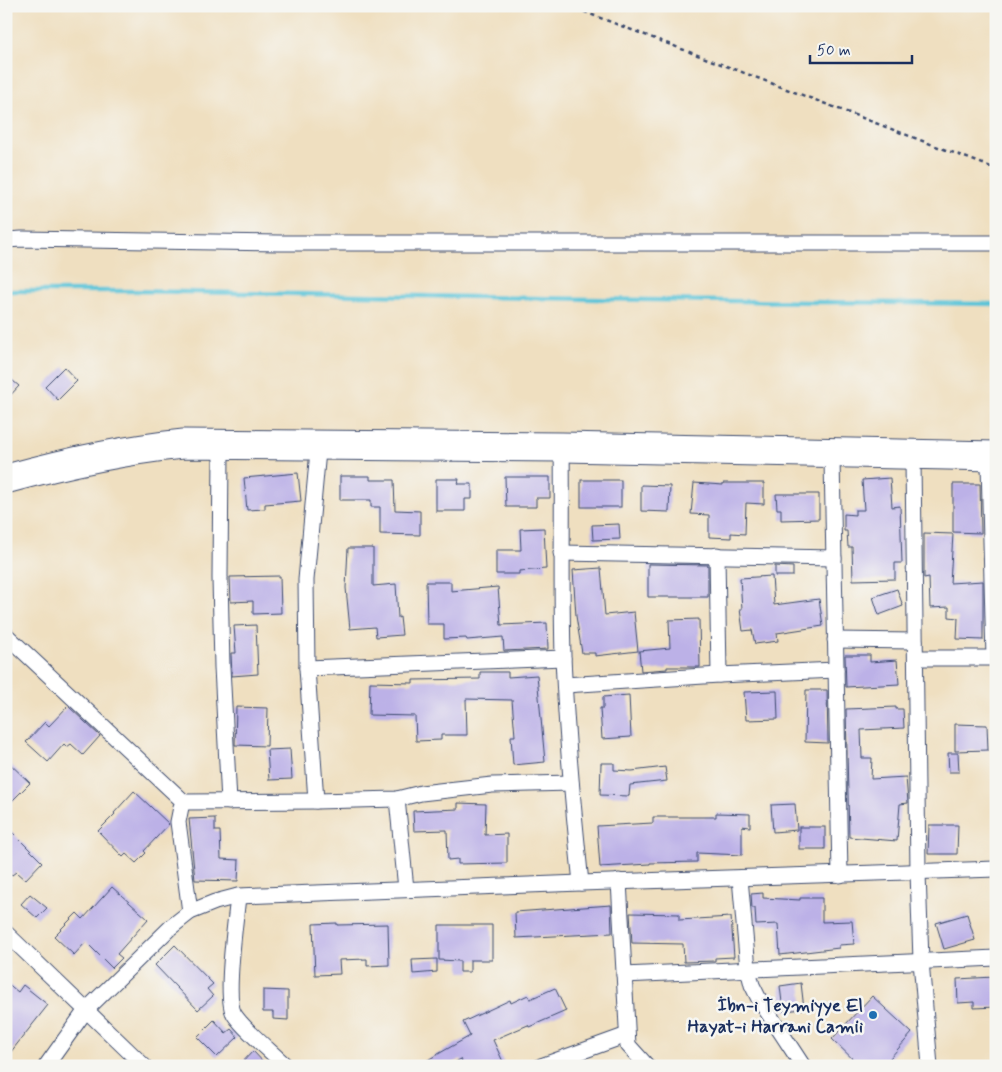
<svg xmlns="http://www.w3.org/2000/svg" width="1002" height="1072" font-family="Mynerve,sans-serif">
<style>
.lines{fill:none;stroke-linecap:round;stroke-linejoin:round}
.stream{stroke:#5cc4d8;stroke-width:4.5}
.building{fill:#bcb1e7}
.minor-casing{stroke:#3b496d;stroke-width:17}
.path{stroke:#3b496d;stroke-width:2.5;stroke-dasharray:4 4;stroke-linecap:butt}
.minor{stroke:#fff;stroke-width:15}
.poi-dot{fill:#1f6fb2;stroke:#f6f6f2;stroke-width:2}
.labels{text-anchor:middle;stroke-width:5;stroke-linejoin:round;paint-order:stroke}
.poi-label{font-size:18px;font-weight:bold;fill:#1b2f5e;stroke:#f6f6f2;text-anchor:end}
</style>
<rect width="100%" height="100%" fill="#f6f6f2"/>
<filter id="ink" filterUnits="userSpaceOnUse"><feTurbulence type="fractalNoise" baseFrequency=".02" numOctaves="2"/><feDisplacementMap in="SourceGraphic" scale="10" xChannelSelector="R" yChannelSelector="G"/><feConvolveMatrix kernelMatrix="1 2 1 2 8 2 1 2 1" color-interpolation-filters="sRGB"/></filter>
<filter id="wash" filterUnits="userSpaceOnUse"><feTurbulence type="fractalNoise" baseFrequency=".0096" numOctaves="4" result="noise"/><feDisplacementMap in="SourceGraphic" scale="20" xChannelSelector="R" yChannelSelector="G"/><feGaussianBlur stdDeviation="1.12" result="paint"/><feColorMatrix in="noise" values="0 0 0 0 0 0 0 0 0 0 0 0 0 0 0 0 0 1.4 0 .05"/><feComposite in="paint" operator="in"/></filter>
<g filter="url(#wash)">
<rect width="100%" height="100%" fill="#efdfc0"/>
<g class="lines">
<polyline class="stream" points="6,291 131,291 649,300 996,304"/>
</g>
<g id="blocks">
<g class="building">
<polygon points="64,367 77,381 58,400 45,386"/>
<polygon points="6,375 19,386 6,400"/>
<polygon points="298,473 301,501 265,504 265,509 247,510 244,478"/>
<polygon points="340,476 370,476 370,480 394,480 395,510 420,511 420,535 380,534 380,507 371,507 371,500 340,500"/>
<polygon points="505,477 550,477 550,498 536,498 536,507 506,507"/>
<polygon points="890,478 892,507 900,506 902,563 895,563 895,579 853,580 852,547 848,547 847,531 844,531 844,514 855,515 855,510 864,510 862,480"/>
<polygon points="436,479 459,479 458,484 472,484 472,499 465,499 465,511 436,511"/>
<rect x="581" y="480" width="40" height="27"/>
<polygon points="694,483 723,485 723,483 764,483 764,504 746,503 745,534 731,533 731,538 709,537 709,515 691,514"/>
<polygon points="953,484 980,484 981,533 953,532"/>
<polygon points="641,485 670,486 669,512 641,511"/>
<polygon points="776,494 819,494 819,519 781,520 781,509 777,509"/>
<polygon points="619,524 620,539 593,540 592,525"/>
<polygon points="544,528 546,569 519,571 519,574 496,574 496,550 521,550 520,529"/>
<polygon points="924,533 953,534 950,583 983,581 983,640 957,639 958,618 949,617 949,607 930,608 929,577 924,578"/>
<polygon points="348,548 373,548 373,586 396,584 398,618 400,617 402,635 376,637 375,627 350,629 346,588"/>
<polygon points="648,564 708,565 708,597 648,597"/>
<polygon points="775,566 793,567 793,576 775,576"/>
<polygon points="601,568 605,615 634,612 638,651 595,656 595,653 582,653 576,616 573,570"/>
<polygon points="280,576 281,613 253,614 253,601 231,602 230,577"/>
<polygon points="772,576 774,605 819,599 823,626 777,633 778,641 755,644 752,630 743,631 740,609 742,609 740,578"/>
<polygon points="426,582 451,582 451,591 498,587 501,625 547,623 548,649 504,651 503,637 467,640 466,638 444,639 444,624 427,624"/>
<polygon points="897,589 903,606 879,615 873,597"/>
<polygon points="699,619 700,667 667,667 667,669 641,671 639,651 670,648 669,620"/>
<polygon points="256,625 258,674 232,676 231,653 236,653 234,626"/>
<polygon points="845,655 870,655 870,662 897,660 899,684 846,687"/>
<polygon points="480,672 508,672 508,677 537,675 545,762 513,765 511,736 515,736 512,700 466,699 467,735 441,735 441,740 416,741 415,716 369,715 370,682 413,683 413,680 480,679"/>
<polygon points="806,690 827,690 828,743 805,742"/>
<polygon points="777,691 778,719 746,720 744,692"/>
<polygon points="629,695 631,737 602,739 600,708 603,708 603,697"/>
<polygon points="68,706 100,736 83,755 71,744 67,747 64,744 48,762 26,742 45,722 49,726"/>
<polygon points="236,707 268,708 267,746 235,745"/>
<polygon points="896,707 896,709 903,709 904,728 861,730 862,758 872,758 871,779 906,777 908,803 900,804 897,841 849,837 846,709"/>
<polygon points="955,724 987,725 988,750 955,751"/>
<polygon points="290,749 292,779 269,780 267,750"/>
<polygon points="948,753 958,753 959,772 949,772"/>
<polygon points="6,760 30,783 6,807"/>
<polygon points="601,763 614,763 614,770 632,771 665,767 667,781 630,785 629,796 600,795"/>
<polygon points="134,791 169,824 144,851 146,853 136,863 126,854 123,857 98,831 115,814 114,813"/>
<polygon points="458,803 486,804 485,835 507,834 507,863 458,864 458,859 448,860 447,830 414,831 413,811 458,809"/>
<polygon points="795,804 797,830 773,832 771,805"/>
<polygon points="716,813 750,814 750,827 742,826 742,855 697,853 697,862 650,863 650,864 600,867 597,826 653,823 653,817 716,817"/>
<polygon points="215,818 215,831 220,831 221,859 239,860 238,881 195,880 189,819"/>
<polygon points="929,825 958,825 957,854 928,854"/>
<rect x="799" y="827" width="26" height="22"/>
<polygon points="12,832 42,862 25,880 16,872 12,875 6,870 6,839"/>
<polygon points="112,887 148,919 117,954 122,958 112,968 86,942 74,955 54,936 77,913 83,919"/>
<polygon points="763,893 763,898 800,900 800,898 822,898 822,922 852,921 854,944 839,945 839,948 780,955 778,924 756,925 755,908 752,908 751,894"/>
<polygon points="30,894 47,908 37,918 21,904"/>
<polygon points="611,905 612,933 516,938 515,912"/>
<polygon points="630,913 679,914 679,920 731,917 734,957 715,958 715,961 684,962 683,944 632,943"/>
<polygon points="967,914 975,940 944,949 936,923"/>
<polygon points="337,923 337,925 388,924 389,965 367,966 367,959 339,960 340,974 315,975 313,924"/>
<polygon points="439,925 492,925 492,960 470,960 470,972 460,972 460,961 439,960"/>
<polygon points="175,945 213,984 207,989 213,996 198,1010 155,965"/>
<polygon points="437,959 437,972 413,974 412,960"/>
<polygon points="994,977 996,1007 974,1008 974,1002 958,1003 957,979"/>
<polygon points="6,982 18,992 23,985 48,1005 6,1058"/>
<polygon points="801,983 804,1009 783,1011 780,986"/>
<polygon points="555,988 566,1011 529,1027 528,1025 493,1040 505,1066 464,1066 461,1059 448,1066 417,1066 470,1036 463,1022 510,1000 511,1003 528,995 530,999"/>
<polygon points="263,990 288,991 288,1020 273,1019 273,1012 263,1012"/>
<polygon points="872,996 912,1033 883,1066 860,1066 832,1039"/>
<polygon points="214,1020 226,1033 231,1029 238,1037 217,1057 197,1037"/>
<polygon points="253,1051 267,1066 239,1066"/>
</g>
</g>
</g>
<g filter="url(#ink)">
<use href="#blocks" fill-opacity="0" stroke="#3b496d" stroke-width="1"/>
<g class="lines">
<defs>
<g id="minor">
<polyline points="6,240 22,239 279,243 996,243"/>
<path d="M 562,444 C 563,515 561,585 563,656 C 566,732 573,807 581,883"/>
<polyline points="221,450 220,578 222,667 229,802"/>
<polyline points="832,459 840,875"/>
<polyline points="913,461 918,872 921,961 930,1066"/>
<polyline points="989,463 994,658"/>
<path d="M 6,472 C 64,456 123,443 183,437 L 562,440 L 996,449"/>
<path d="M 6,486 C 64,470 123,457 183,451 L 562,454 L 996,463"/>
<polyline points="561,553 834,558"/>
<polyline points="717,555 719,675"/>
<polyline points="6,635 184,802 181,807 178,822 190,912"/>
<polyline points="835,640 915,641"/>
<polyline points="916,658 996,658"/>
<polyline points="307,668 563,658"/>
<polyline points="565,685 719,675 836,670"/>
<polyline points="397,799 406,889"/>
<polyline points="316,801 307,668 306,580 318,451"/>
<polyline points="184,802 316,801 397,799 421,793 492,785 571,783"/>
<polyline points="740,878 748,969 752,985 759,999 803,1066"/>
<polyline points="619,881 628,1045 647,1066"/>
<path d="M 238,896 C 236,920 224,997 234,1014 C 243,1029 273,1053 286,1066"/>
<polyline points="6,933 144,1066"/>
<polyline points="624,975 996,958"/>
<polyline points="46,1066 86,1010 171,927 190,912 215,902 238,896 581,883 996,869"/>
<polyline points="541,1066 627,1035"/>
</g>
</defs>
<use href="#minor" class="minor-casing"/>
<polyline class="path" points="569,6 996,169"/>
<use href="#minor" class="minor"/>
</g>
</g>
<circle class="poi-dot" cx="873" cy="1015" r="5"/>
<g class="labels">
<g class="poi-label">
<text x="863" y="1011">İbn-i Teymiyye El<tspan x="863" dy="21">Hayat-i Harrani Camii</tspan></text>
</g>
</g>
<rect width="1002" height="1072" fill="none" stroke="#f6f6f2" stroke-width="25"/>
<path d="M810 55v8h102v-8" fill="none" stroke="#1b2f5e" stroke-width="2.5"/>
<text x="817" y="55" font-size="15" fill="#1b2f5e" stroke="#f6f6f2" stroke-width="4" paint-order="stroke">50 m</text>
</svg>
